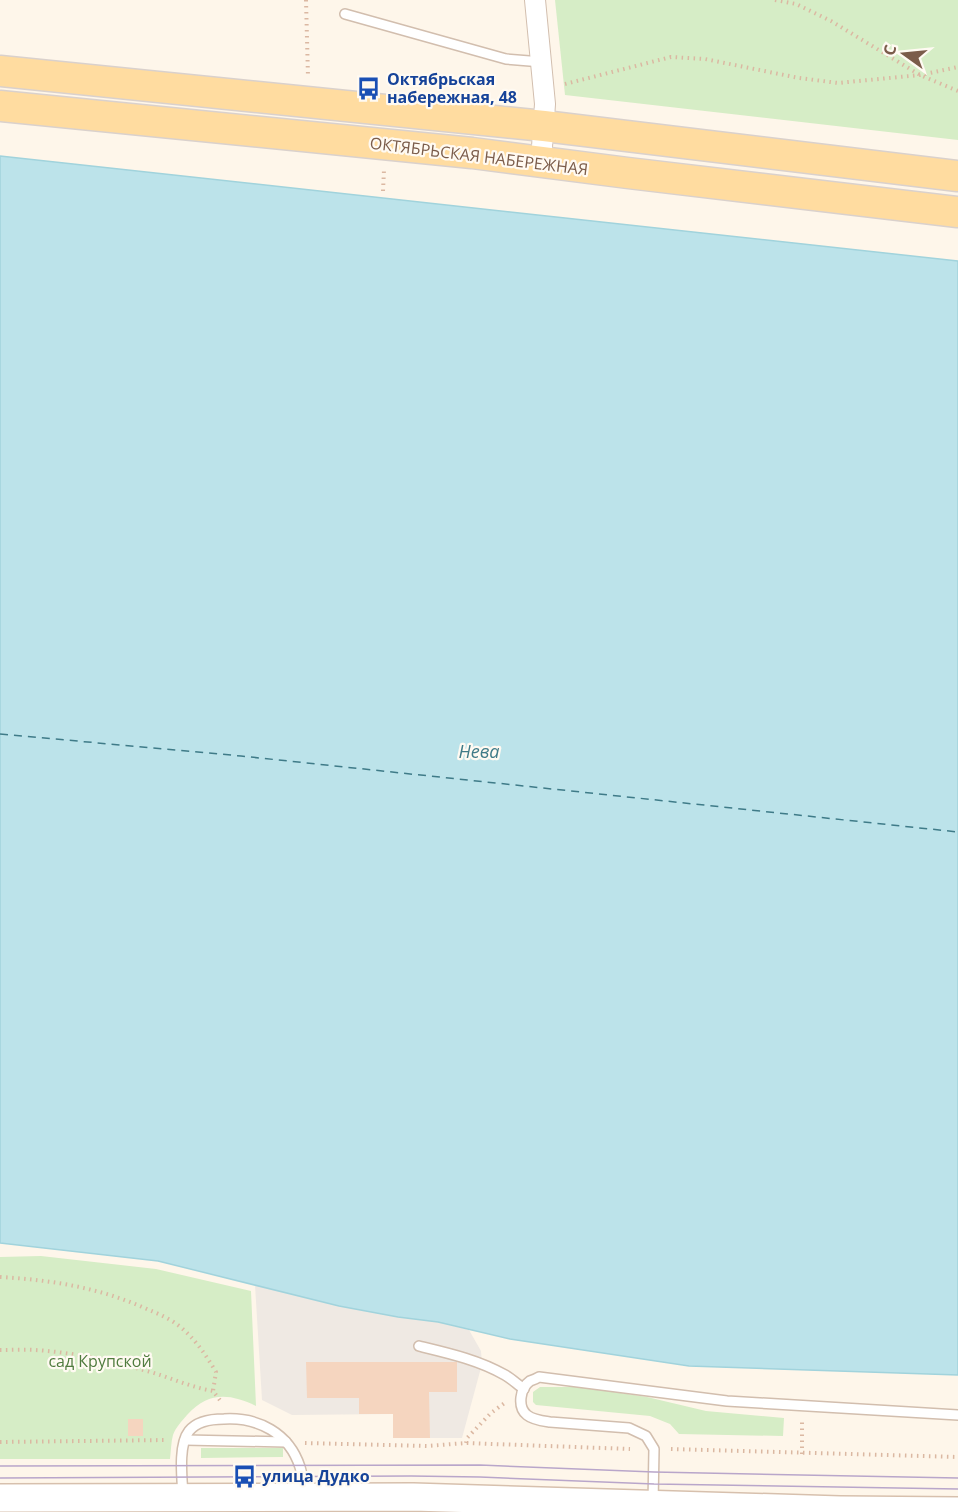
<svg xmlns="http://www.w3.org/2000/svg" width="958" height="1512" font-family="'Open Sans',sans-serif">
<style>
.industrial{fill:#efe9e3}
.green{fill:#d6edc6}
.water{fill:#bce3ea;stroke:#a1d3dc;stroke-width:1.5}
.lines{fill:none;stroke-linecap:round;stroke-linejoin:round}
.ferry{stroke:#3f7b88;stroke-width:1.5;stroke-dasharray:8 6;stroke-linecap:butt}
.building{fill:#f5d5bf}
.service-casing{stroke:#d2beae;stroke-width:12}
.minor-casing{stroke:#d2beae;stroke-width:22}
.secondary-casing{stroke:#d7c0ad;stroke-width:30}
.primary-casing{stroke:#dad1cc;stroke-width:33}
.path{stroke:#dbb8a2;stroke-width:4;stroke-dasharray:1.5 4.5;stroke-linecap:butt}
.service{stroke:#fff;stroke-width:9}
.minor{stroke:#fff;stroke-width:20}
.secondary{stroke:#fff;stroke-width:27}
.primary{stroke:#ffdca0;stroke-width:30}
.tram{stroke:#b9a6ca;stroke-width:1.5}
.labels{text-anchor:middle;stroke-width:4.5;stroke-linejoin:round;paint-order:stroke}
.transit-label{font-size:16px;font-weight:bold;fill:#164399;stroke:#fffaf2;text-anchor:start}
.street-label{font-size:16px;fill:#7b5c4a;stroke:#fffaf2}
.park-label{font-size:16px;fill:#507b3e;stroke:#fffaf2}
.water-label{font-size:18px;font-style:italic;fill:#3f7b88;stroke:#fffaf2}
</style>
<rect width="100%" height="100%" fill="#fef6ea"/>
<polygon class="industrial" points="255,1285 339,1306 398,1317 438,1322 469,1330 481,1351 482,1364 462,1438 393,1438 393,1414 292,1415 262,1400"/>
<g class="green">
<polygon points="555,0 958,0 958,140 565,95"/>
<path d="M 41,1256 L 156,1269 L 251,1291 L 256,1406 C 229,1393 208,1392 187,1415 C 182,1421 176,1427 173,1435 C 171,1442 171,1451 170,1459 L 0,1459 L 0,1257 Z"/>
<polygon points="540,1387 581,1387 647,1397 706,1411 784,1418 783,1436 679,1434 670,1424 650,1416 536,1405 533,1402 533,1392"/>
<polygon points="201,1448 283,1448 283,1457 201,1458"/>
</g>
<polygon class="water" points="0,156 958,261 958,1375 689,1366 510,1339 438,1322 398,1317 339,1306 158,1261 0,1243"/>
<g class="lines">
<polyline class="ferry" points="0,734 241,756 958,832"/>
</g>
<g class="building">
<polygon points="306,1362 457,1362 457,1392 429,1392 430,1438 393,1438 393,1414 359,1414 359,1398 307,1398"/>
<rect x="128" y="1419" width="15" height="17"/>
</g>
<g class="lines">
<defs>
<g id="service">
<polyline points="345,14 506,59 542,62"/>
<path d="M 419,1346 C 448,1353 479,1360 505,1375 C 512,1379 518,1385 524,1389"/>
<polyline points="185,1440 286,1442"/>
<path d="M 183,1495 C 182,1478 178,1445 189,1431 C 197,1421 212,1419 224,1419 C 258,1417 289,1433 300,1467 C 303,1476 303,1486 304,1495"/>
<path d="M 653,1503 L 654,1449 L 646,1436 L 629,1428 L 550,1422 C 543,1421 533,1420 527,1415 C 517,1407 520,1388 530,1381 C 533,1380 536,1379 539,1377 L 727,1401 L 958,1415"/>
</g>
<polyline id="minor" points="535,0 545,104 541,161"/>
<polyline id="secondary" points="0,1498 413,1497 840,1510 958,1511"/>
<g id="primary">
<polyline points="0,71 544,126 958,176"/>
<polyline points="0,106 472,153 628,173 958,212"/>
</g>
</defs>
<use href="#service" class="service-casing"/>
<use href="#minor" class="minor-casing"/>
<use href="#secondary" class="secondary-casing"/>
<use href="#primary" class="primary-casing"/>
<g class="path">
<polyline points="306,0 308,77"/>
<polyline points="775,0 796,4 831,21 920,75 958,91"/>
<polyline points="565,84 671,57 705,59 799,78 838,83 920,75 958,67"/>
<polyline points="383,191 384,170"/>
<path d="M 0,1277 C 53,1280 101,1288 149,1310 C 162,1315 176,1322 185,1331 C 198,1343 207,1357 216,1372 L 213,1391"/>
<path d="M 0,1350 C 15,1350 31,1349 47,1351 C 81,1354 114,1362 147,1371 C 169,1377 190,1387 213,1391 L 222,1403"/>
<polyline points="0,1442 167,1440"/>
<polyline points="305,1443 427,1446 466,1443 630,1449"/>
<polyline points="466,1443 467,1438 491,1413 506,1402"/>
<polyline points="671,1449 958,1457"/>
<polyline points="802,1454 802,1421"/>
</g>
<use href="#service" class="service"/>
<use href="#minor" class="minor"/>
<use href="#secondary" class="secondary"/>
<use href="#primary" class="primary"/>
<g class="tram">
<polyline points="0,1466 480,1465 654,1472 958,1478"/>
<polyline points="0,1478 411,1476 480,1477 654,1484 958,1489"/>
</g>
</g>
<defs>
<symbol id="bus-bare" viewBox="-9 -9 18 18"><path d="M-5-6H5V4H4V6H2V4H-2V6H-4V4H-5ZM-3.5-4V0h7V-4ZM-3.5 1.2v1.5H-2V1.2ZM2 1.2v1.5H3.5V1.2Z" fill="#1a4fb4" stroke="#fffaf2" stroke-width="2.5" paint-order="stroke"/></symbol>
</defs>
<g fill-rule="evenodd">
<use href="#bus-bare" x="352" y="72" width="33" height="33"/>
<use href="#bus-bare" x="228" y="1460" width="33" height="33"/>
</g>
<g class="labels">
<g class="transit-label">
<text x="387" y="85">Октябрьская<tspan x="387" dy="18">набережная, 48</tspan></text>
<text x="262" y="1482">улица Дудко</text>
</g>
<g class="street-label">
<text transform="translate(479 156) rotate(7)" y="6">ОКТЯБРЬСКАЯ НАБЕРЕЖНАЯ</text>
</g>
<g class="park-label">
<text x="100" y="1367">сад Крупской</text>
</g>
<g class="water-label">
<text x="479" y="758">Нева</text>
</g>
</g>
<g transform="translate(904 54) rotate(285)" stroke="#fffaf2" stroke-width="4.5" paint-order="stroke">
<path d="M0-4.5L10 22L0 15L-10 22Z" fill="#7b5c4a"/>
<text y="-9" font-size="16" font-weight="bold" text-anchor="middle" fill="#7b5c4a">С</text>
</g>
</svg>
